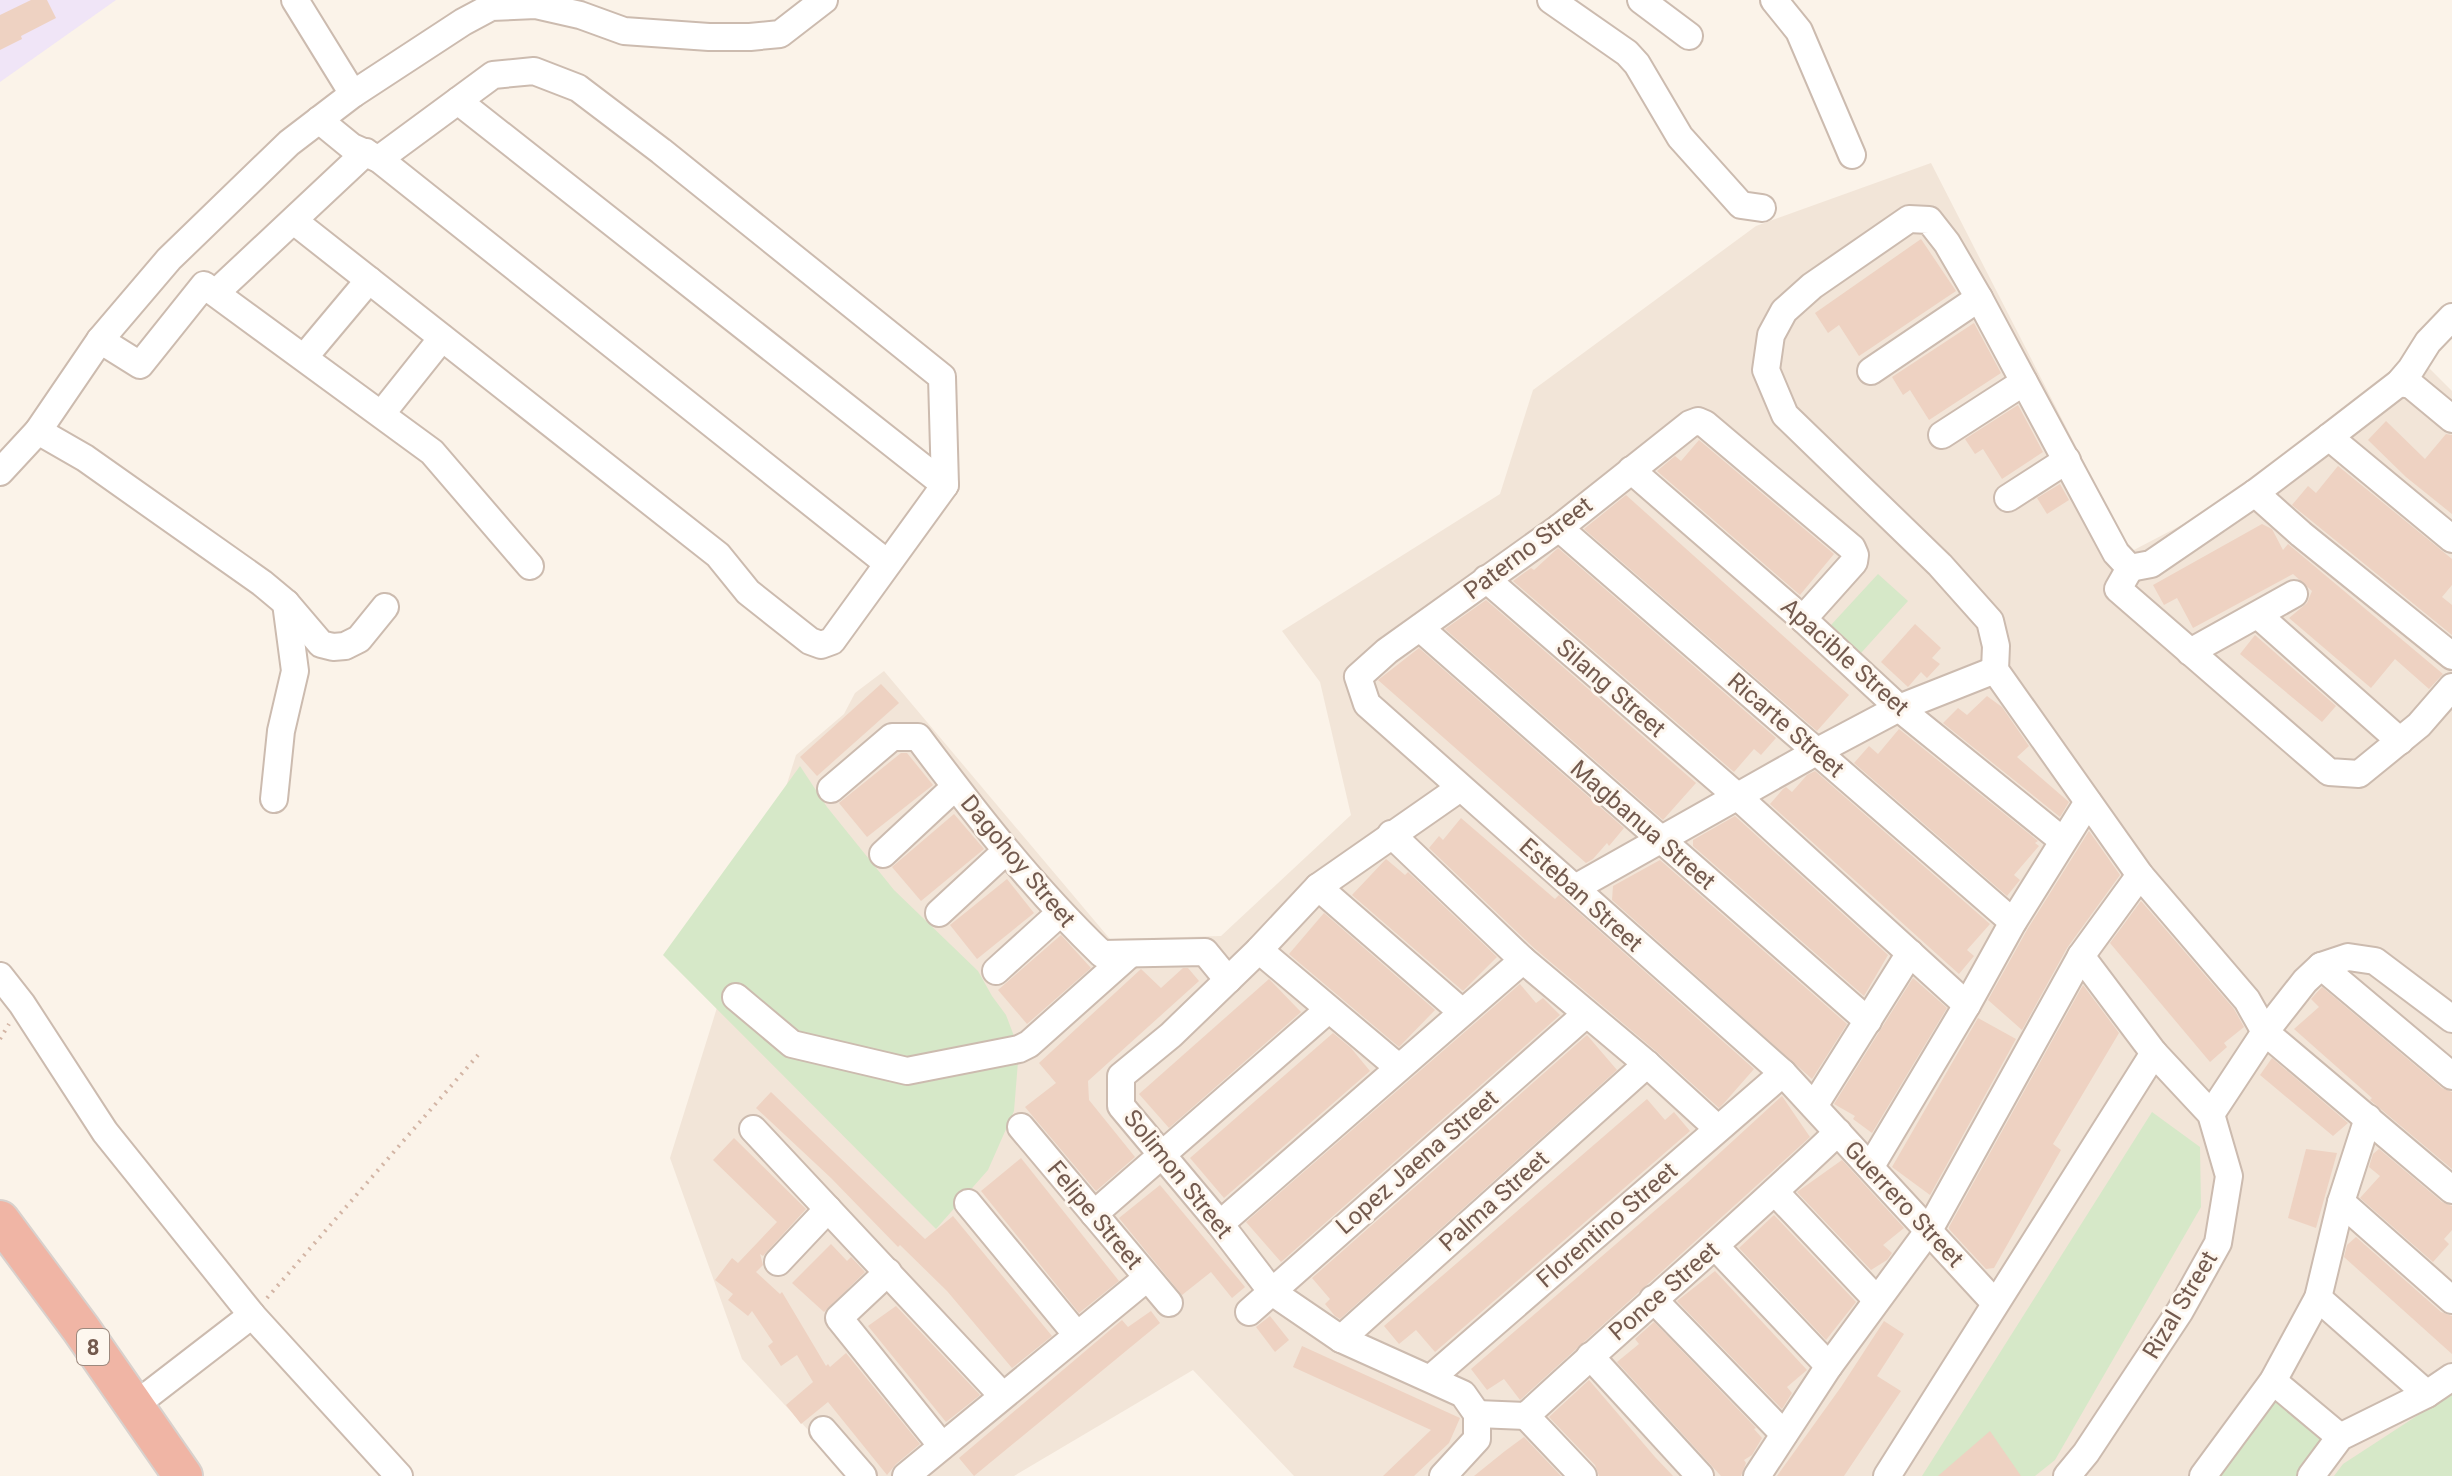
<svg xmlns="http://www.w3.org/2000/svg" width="2452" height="1476" font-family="Roboto,sans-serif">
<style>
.residential{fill:#f2e5d8}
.education{fill:#f0e5f7}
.green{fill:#d6e8c8}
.building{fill:#eed2c2}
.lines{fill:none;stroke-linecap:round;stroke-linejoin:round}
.minor-casing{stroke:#ccbbaf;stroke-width:30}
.highway-casing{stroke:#d8d1cd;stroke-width:42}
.path{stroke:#d3b5a5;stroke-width:4;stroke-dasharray:2 6;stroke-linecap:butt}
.minor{stroke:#fff;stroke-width:26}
.highway{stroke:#f0b5a5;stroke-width:38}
.labels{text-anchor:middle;stroke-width:6;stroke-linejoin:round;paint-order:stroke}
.shield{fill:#fef7ef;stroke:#9d897e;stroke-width:2}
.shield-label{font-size:22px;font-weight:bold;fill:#735a4e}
.street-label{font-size:24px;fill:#735a4e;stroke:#fef7ef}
</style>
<rect width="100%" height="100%" fill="#fbf3e9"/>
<polygon class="residential" points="1931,163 2130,552 2245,492 2419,358 2452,391 2452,1476 1294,1476 1193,1370 1014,1476 851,1476 742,1359 670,1158 796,755 844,714 855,693 884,671 1110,939 1221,936 1351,815 1320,682 1282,631 1500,494 1533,390 1756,226"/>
<polygon class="education" points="0,0 116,0 0,82"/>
<g class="green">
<polygon points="1878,574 1908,601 1861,653 1831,625"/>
<polygon points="800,766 827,807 894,890 978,971 992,996 1006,1015 1019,1049 1014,1111 988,1170 936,1229 663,955"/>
<polygon points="2152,1112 2200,1147 2201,1207 2055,1460 2035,1476 1922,1476"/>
<polygon points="2452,1393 2452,1476 2334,1476 2343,1464"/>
<polygon points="2288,1400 2319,1433 2321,1441 2297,1476 2209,1476 2262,1405"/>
</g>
<g class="building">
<polygon points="31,0 47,0 56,18 21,36 22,39 0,50 0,15"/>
<polygon points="1921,239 1956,291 1859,356 1839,325 1828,333 1815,313"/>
<polygon points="1974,323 2001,373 1929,420 1910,390 1903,395 1892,377"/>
<polygon points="2018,405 2043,452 2002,479 1983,449 1975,454 1965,439"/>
<polygon points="2386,421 2425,459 2446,434 2452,435 2452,514 2406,477 2368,440"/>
<polygon points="1699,440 1834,554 1800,595 1657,471 1675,456 1681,461"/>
<polygon points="2338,466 2452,559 2452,585 2442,597 2452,605 2452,635 2292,505 2308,486 2316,493"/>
<polygon points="2060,484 2069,500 2047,514 2037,498"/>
<polygon points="1626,495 1849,695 1817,731 1584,529"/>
<polygon points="2262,524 2272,529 2283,550 2288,544 2443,674 2429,689 2395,659 2371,688 2289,618 2307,603 2312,591 2293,574 2193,628 2177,598 2164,605 2153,585"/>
<polygon points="1558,548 1776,738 1761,755 1754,749 1734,772 1513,581 1531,568 1534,570"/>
<polygon points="1486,600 1696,783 1663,820 1445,629"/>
<polygon points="1915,624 1941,648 1932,658 1940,664 1927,678 1921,672 1908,687 1881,662"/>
<polygon points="2255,635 2336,706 2322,722 2240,654"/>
<polygon points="1419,648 1624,828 1609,846 1607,843 1593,859 1586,863 1378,680"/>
<polygon points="881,684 899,703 817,776 800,757"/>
<polygon points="1987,696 2002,707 2029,746 2017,757 2069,802 2060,817 1943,723 1958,708 1967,715"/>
<polygon points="1899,729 2038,841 2035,843 2039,846 2014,875 2020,880 2007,896 1854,763 1869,746 1878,754"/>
<polygon points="901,753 907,753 933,785 867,837 839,803"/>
<polygon points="1815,771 1990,924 1967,950 1974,956 1959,974 1770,804 1783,789 1786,787 1792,792 1807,775"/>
<polygon points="954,814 984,849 921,901 892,867"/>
<polygon points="1735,816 1888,955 1864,996 1693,846 1693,840"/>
<polygon points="1461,818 1555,899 1559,895 1754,1069 1725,1102 1719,1108 1657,1052 1534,948 1429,848 1439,836 1443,840"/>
<polygon points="2089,831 2120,875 2067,948 2022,1030 1988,1000 2027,930"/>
<polygon points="1386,859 1405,875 1408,872 1497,957 1463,991 1352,895"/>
<polygon points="1660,860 1847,1024 1812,1079 1612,900 1613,886"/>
<polygon points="1007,879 1034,913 977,959 950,925"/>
<polygon points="2141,901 2234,1009 2244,1027 2224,1043 2227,1047 2210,1062 2110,943"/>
<polygon points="1324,913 1435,1010 1399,1047 1289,954"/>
<polygon points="1061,935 1091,968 1027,1024 998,990"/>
<polygon points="1183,968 1188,968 1199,981 1088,1081 1089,1100 1135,1157 1096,1191 1025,1107 1056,1083 1039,1063 1141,969 1161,988"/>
<polygon points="1913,978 1947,1008 1872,1133 1853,1119 1855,1116 1834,1104"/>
<polygon points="1269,979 1301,1012 1169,1128 1139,1094"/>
<polygon points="1520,984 1536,1003 1543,998 1560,1015 1281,1262 1246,1222"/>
<polygon points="2083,985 2119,1033 2053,1144 2061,1150 1994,1268 1986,1269 1949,1229 1949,1227"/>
<polygon points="2322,987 2442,1088 2452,1092 2452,1169 2370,1100 2372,1098 2294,1029 2319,1007 2311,999"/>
<polygon points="1978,1018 2016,1039 1930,1195 1892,1167"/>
<polygon points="1333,1033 1351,1048 1370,1071 1224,1198 1190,1158"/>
<polygon points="1587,1035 1617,1070 1340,1319 1335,1316 1325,1304 1330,1299 1312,1278"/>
<polygon points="2272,1058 2348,1123 2333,1136 2260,1075"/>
<polygon points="771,1092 925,1239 953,1216 1052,1336 1012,1368 947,1291 900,1245 898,1247 831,1178 756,1108"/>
<polygon points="1782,1096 1810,1137 1520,1400 1504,1379 1487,1390 1471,1369 1688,1182"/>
<polygon points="1647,1099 1665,1120 1674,1112 1690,1131 1435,1352 1416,1330 1399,1344 1384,1326"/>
<polygon points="734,1138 806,1209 763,1256 760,1254 763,1265 756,1272 780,1294 782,1292 826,1366 828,1364 830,1367 846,1353 920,1444 896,1464 887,1475 828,1402 801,1424 786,1405 813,1382 797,1355 781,1366 768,1346 773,1342 752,1311 748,1316 728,1300 733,1294 715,1280 732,1258 738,1263 777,1222 713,1160"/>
<polygon points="2306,1149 2337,1153 2316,1228 2288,1218"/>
<polygon points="2379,1149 2442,1202 2452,1206 2452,1230 2444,1239 2449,1244 2433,1262 2360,1198 2380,1176 2369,1167 2373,1154"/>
<polygon points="1021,1158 1119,1281 1079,1313 981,1191"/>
<polygon points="1842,1160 1904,1228 1883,1245 1892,1253 1887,1260 1871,1270 1797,1192"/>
<polygon points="1160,1185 1245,1287 1232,1298 1211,1272 1182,1295 1119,1218"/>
<polygon points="1774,1215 1856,1302 1826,1340 1739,1248"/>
<polygon points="2356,1237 2441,1312 2452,1316 2452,1354 2344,1257 2347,1245"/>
<polygon points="831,1244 847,1261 851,1257 865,1272 824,1312 792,1283"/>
<polygon points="1715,1271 1807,1370 1787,1387 1792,1393 1782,1409 1677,1301"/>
<polygon points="896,1306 980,1395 946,1422 868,1326"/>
<polygon points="1151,1311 1160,1323 974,1476 959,1458 1122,1320 1128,1327"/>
<polygon points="1270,1316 1289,1340 1275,1352 1256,1327"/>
<polygon points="1884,1321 1904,1334 1877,1376 1901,1391 1844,1476 1777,1476 1841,1387"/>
<polygon points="1654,1322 1756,1428 1754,1429 1762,1438 1752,1455 1744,1460 1746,1463 1741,1476 1721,1476 1617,1362 1639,1344 1635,1339"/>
<polygon points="1302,1346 1460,1418 1449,1443 1414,1476 1383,1476 1431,1430 1293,1367"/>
<polygon points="1589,1380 1655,1457 1673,1476 1599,1476 1595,1465 1549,1417"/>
<polygon points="1990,1431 2021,1476 1938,1476"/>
<polygon points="1524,1437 1561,1476 1474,1476 1505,1451"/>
</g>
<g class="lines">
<defs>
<g id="minor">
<polyline points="295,0 353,94"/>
<polyline points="1551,0 1627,53 1637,64 1680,137 1741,205 1762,208"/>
<polyline points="1641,0 1689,36"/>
<polyline points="1774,0 1799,31 1852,155"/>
<polyline points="458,101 945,485"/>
<polyline points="319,120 352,147 379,159 887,563"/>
<polyline points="294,221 718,555 748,592 810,641 821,645 832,641 945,485 942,377 661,151 578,88 534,71 493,75 379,159"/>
<polyline points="223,286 366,152"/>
<polyline points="2452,317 2428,342 2411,369 2399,383 2329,437 2255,493 2151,564 2130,568 2116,553 1979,298 1947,243 1929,220 1909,219 1812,286 1784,311 1771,335 1766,370 1785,415 1940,565 1990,621 1996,646 1995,670 2140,875 2247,1000 2265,1032 2452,1190"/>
<polyline points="100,340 140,365 204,285 432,452 530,566"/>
<polyline points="312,348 369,280"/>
<polyline points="1871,371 1979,298"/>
<polyline points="2399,383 2411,385 2452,419"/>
<polyline points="387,407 442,338"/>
<polyline points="38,431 85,458 262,583 286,603 321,644 333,647 345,646 359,639 385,607"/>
<polyline points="1942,435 2024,382"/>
<polyline points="2329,437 2452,539"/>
<polyline points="1631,470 1803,619 1899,708 2062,840"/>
<polyline points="0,472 38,431 100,340 169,259 289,143 353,94 463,22 491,7 536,5 580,15 624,31 709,37 750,37 780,34 824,0"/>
<polyline points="2255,493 2301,534 2452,656"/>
<polyline points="2008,498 2067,460"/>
<polyline points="1559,528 2013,922"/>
<polyline points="2130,568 2118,589 2329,772 2359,774 2419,725 2452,687"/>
<polyline points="1486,579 1737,796 1967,1005"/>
<polyline points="2258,615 2400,741"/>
<polyline points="1803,619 1854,562 1855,555 1852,548 1705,424 1698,421 1690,424 1559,528 1387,651 1358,677 1367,704 1783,1073 1995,1303"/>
<polyline points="1420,628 1868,1021"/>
<polyline points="2190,652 2294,594"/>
<path d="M 831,789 L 892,737 L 918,737 C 975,813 1033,888 1102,954 L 1205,952 L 1228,980"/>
<polyline points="274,799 281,731 295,671 286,603"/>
<polyline points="1391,834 1523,960 1647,1064 1717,1128"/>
<polyline points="883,854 955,787"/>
<polyline points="1318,887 1462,1012"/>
<polyline points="1575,888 1816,752 1899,708 1995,670"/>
<polyline points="939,913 1006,851"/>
<polyline points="1259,950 1398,1067"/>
<polyline points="2321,966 2452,1076"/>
<polyline points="996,971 1060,913"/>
<polyline points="0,976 22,1004 105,1132 252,1315 399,1476"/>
<polyline points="736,997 792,1044 907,1071 1019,1049 1029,1044 1130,954"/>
<polyline points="1814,1106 1910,953"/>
<polyline points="2211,1114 2265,1032 2305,981 2321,966 2348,957 2375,961 2452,1019"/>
<polyline points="1021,1127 1169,1303"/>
<polyline points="753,1129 1002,1395"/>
<polyline points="1871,1166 1967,1005 2013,922 2088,802"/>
<polyline points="1775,1192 1876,1299"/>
<polyline points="2341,1202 2452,1300"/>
<polyline points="968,1203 1077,1335"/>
<polyline points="1094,1214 1328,1010"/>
<polyline points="1220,1224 1523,960"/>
<polyline points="1715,1246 1829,1366"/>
<polyline points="778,1262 828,1209"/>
<polyline points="888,1272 839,1318 942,1446"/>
<polyline points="2318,1298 2427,1394"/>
<polyline points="1653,1299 1784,1434"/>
<polyline points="1249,1312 1586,1014"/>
<polyline points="1341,1339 1647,1064"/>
<polyline points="1590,1356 1700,1476"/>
<polyline points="1431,1378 1783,1073"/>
<polyline points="2273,1381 2340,1437"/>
<polyline points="134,1406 252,1315"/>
<path d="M 1477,1414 L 1526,1416 C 1629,1320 1736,1230 1838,1132"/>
<polyline points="1526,1416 1583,1476"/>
<polyline points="823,1430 863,1476"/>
<polyline points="906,1476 1147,1278"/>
<polyline points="1443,1476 1477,1439 1477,1414 1463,1394 1341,1339 1272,1292 1220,1224 1121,1106 1121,1076 1171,1035 1259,950 1318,887 1460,788"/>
<polyline points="1757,1476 1829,1366 1929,1230 2081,956 2140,875"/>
<polyline points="1887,1476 2154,1053"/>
<polyline points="2067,1476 2086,1453 2180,1311 2218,1243 2229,1176 2211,1114 2154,1053 2081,956"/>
<polyline points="2203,1476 2273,1381 2318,1298 2341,1202 2368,1118"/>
<polyline points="2311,1476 2340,1437 2427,1394 2452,1377"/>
</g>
<polyline id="highway" points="0,1220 81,1329 183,1476"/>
</defs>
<use href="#minor" class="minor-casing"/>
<use href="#highway" class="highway-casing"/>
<g class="path">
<polyline points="0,1039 9,1024"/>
<polyline points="267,1298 478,1055"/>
</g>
<use href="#minor" class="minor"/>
<use href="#highway" class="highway"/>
</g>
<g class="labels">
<rect class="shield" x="77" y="1329" width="32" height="36" rx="6"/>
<g class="shield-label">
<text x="93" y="1355">8</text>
</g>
<g class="street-label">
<text transform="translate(1528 548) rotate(-37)" y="8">Paterno Street</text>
<text transform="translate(1845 657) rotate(42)" y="8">Apacible Street</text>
<text transform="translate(1611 688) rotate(41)" y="8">Silang Street</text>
<text transform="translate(1786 725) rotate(41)" y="8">Ricarte Street</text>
<text transform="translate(1643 825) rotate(41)" y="8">Magbanua Street</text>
<text transform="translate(1018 861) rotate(50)" y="8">Dagohoy Street</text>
<text transform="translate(1581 895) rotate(42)" y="8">Esteban Street</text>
<text transform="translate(1417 1162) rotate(-41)" y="8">Lopez Jaena Street</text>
<text transform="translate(1178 1174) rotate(51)" y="8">Solimon Street</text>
<text transform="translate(1494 1201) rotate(-42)" y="8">Palma Street</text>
<text transform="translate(1904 1204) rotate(47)" y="8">Guerrero Street</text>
<text transform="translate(1095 1215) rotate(50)" y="8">Felipe Street</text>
<text transform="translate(1607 1225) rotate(-41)" y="8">Florentino Street</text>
<text transform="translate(1664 1291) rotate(-41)" y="8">Ponce Street</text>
<text transform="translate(2180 1305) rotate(-59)" y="8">Rizal Street</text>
</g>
</g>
</svg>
